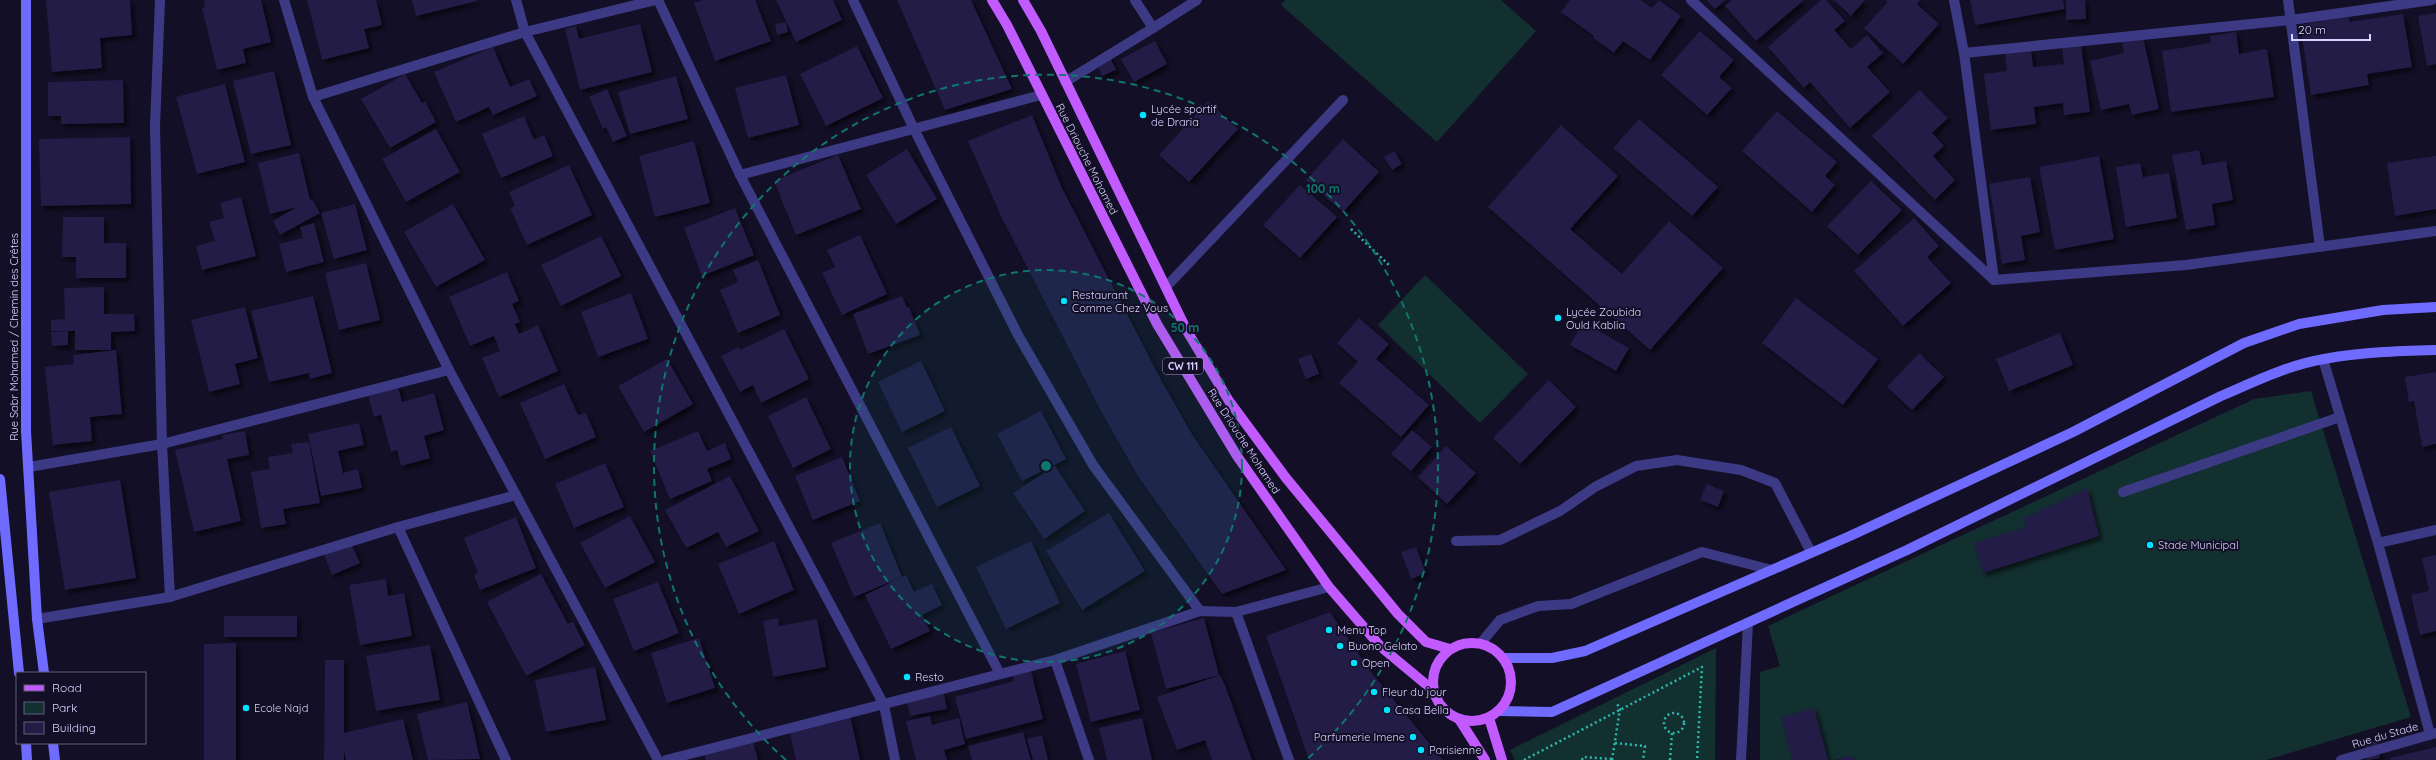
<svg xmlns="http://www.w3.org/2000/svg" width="2436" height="760" font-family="Quicksand,sans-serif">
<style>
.green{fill:#12302f}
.building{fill:#241b47;filter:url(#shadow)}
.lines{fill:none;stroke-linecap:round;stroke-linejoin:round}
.path{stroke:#2fb8b0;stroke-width:2.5;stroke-dasharray:2 3;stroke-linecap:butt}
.lane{stroke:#3d3a85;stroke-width:10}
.street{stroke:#3d3a85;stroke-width:10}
.secondary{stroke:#6f6bff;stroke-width:10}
.primary{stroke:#c25bff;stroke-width:10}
.ring{fill:none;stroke:#0f766e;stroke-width:2;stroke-dasharray:7 5}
.poi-dot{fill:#00e5ff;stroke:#130f26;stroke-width:1.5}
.labels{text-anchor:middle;stroke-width:4;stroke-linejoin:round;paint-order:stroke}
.shield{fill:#130f26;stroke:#9e99be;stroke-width:1}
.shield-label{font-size:10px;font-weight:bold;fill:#d9d4ff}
.poi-label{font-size:11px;fill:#d9d4ff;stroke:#130f26;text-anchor:start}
.street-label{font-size:11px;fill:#d9d4ff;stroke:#130f26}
.centre{fill:#0f766e;stroke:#130f26;stroke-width:2}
.ring-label{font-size:12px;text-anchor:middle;font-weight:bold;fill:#0f766e;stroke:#130f26;stroke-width:4;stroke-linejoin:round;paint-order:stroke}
</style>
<defs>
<filter id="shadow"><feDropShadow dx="3.5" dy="3.5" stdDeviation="2" flood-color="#0009"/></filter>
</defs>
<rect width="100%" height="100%" fill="#130f26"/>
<g class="green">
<polygon points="1285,0 1501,0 1536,31 1437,142 1281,5"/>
<polygon points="1425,275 1528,374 1480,423 1378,325"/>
<polygon points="2311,391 2411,717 2266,760 1853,760 1852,756 1835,760 1760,760 1760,672 1780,666 1768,626 2254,399"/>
<polygon points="1716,648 1715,760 1515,760 1510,750"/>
</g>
<g class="building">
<polygon points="46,0 130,0 132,35 100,38 102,68 52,72"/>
<polygon points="204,0 261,0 271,42 243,49 246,63 217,70 202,8 205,7"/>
<polygon points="307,0 376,0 382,25 364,29 369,48 322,60"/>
<polygon points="412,0 476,0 477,1 416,16"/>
<polygon points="703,0 755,0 771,41 715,61 694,3"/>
<polygon points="776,0 833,0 842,20 796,42"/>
<polygon points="897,0 971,0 1012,89 945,110"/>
<polygon points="1570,0 1641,0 1652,8 1659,0 1681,16 1650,60 1623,41 1614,53 1593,38 1594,36 1561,12"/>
<polygon points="1706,0 1725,0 1715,9"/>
<polygon points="1732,0 1804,0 1756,41 1725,6"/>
<polygon points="1821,0 1826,0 1845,21 1834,30 1851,49 1867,35 1883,53 1867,67 1890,92 1850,128 1810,82 1804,88 1768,47"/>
<polygon points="1834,0 1865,0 1851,16"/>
<polygon points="1885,0 1920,0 1917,4 1939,24 1903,64 1864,28 1888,2"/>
<polygon points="1970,0 2063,0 2065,9 1975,25"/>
<polygon points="2066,0 2085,0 2086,19 2066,20"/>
<polygon points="2436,13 2436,64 2427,66 2418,16"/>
<polygon points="2403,14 2412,67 2367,74 2369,85 2311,95 2300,25 2348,17 2350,22"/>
<polygon points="786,22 788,32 777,35 775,24"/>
<polygon points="640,24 652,72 580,90 565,29 576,26 579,39"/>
<polygon points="1700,31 1734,60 1719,77 1732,88 1707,115 1661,75"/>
<polygon points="2236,32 2239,54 2267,49 2274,97 2171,112 2162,51 2211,43 2210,36"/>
<polygon points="2143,37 2159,109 2132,115 2129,104 2101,110 2090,61 2124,53 2122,42"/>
<polygon points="1155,41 1167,64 1134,82 1121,59"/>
<polygon points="2081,45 2090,112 2064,115 2063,103 2034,107 2036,124 1991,130 1984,74 2007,71 2005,53 2031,50 2033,67 2064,64 2062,47"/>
<polygon points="857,46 883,98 826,126 800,74"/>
<polygon points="493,47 510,87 529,79 537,96 493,115 489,107 456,122 434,72"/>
<polygon points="1109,55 1116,70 1102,76 1095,60"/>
<polygon points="274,71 291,145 251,154 233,81"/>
<polygon points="405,74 422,103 425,101 436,122 390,148 361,99"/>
<polygon points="786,75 799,125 748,138 735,88"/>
<polygon points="676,76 688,119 630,134 618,92"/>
<polygon points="123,80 124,123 61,124 61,116 48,116 48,82"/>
<polygon points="225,84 245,162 197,174 176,97"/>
<polygon points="607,89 627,136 613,142 606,127 603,129 589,97"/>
<polygon points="1920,90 1948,118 1932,133 1944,146 1933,156 1955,180 1935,200 1872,136"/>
<polygon points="1208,101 1238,129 1189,182 1159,155"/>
<polygon points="1777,111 1837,162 1825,176 1835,185 1812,212 1742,151"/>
<polygon points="1032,115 1062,188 1161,380 1193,436 1286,570 1222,594 1138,476 1101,411 1001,216 968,141"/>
<polygon points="524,116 534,140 544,135 553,156 501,178 482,134"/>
<polygon points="1639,119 1718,187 1692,216 1613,148"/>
<polygon points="1561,125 1618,176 1570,229 1622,274 1669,221 1723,268 1650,350 1488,207"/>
<polygon points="436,129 460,172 406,202 382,159"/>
<polygon points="130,137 131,204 41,206 39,139"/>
<polygon points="1343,139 1379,172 1343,212 1306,180"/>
<polygon points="694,141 710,203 655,217 639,156"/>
<polygon points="907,149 937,199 896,224 866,175"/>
<polygon points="2199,150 2202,165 2226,161 2233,200 2212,204 2215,225 2186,230 2172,155"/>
<polygon points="1394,151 1402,164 1392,170 1384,157"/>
<polygon points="299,153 310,200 312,199 320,213 280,235 273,221 297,207 270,214 258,163"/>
<polygon points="838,155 861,209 796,235 774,181"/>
<polygon points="2099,156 2114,239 2055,250 2039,167"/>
<polygon points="2436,156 2436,209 2395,216 2387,163"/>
<polygon points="2140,163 2143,177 2169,173 2177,218 2126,227 2116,167"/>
<polygon points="569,165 592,215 527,245 510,208 515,206 509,192"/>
<polygon points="2030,177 2040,232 2021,236 2025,260 2002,264 1989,184"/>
<polygon points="1871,181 1902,210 1858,255 1827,226"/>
<polygon points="1300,185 1337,217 1300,258 1263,225"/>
<polygon points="241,197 256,256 202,270 196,246 215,241 209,222 224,218 220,203"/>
<polygon points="355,204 367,250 334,259 321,213"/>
<polygon points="453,204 485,260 436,287 404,232"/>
<polygon points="735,208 754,255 702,276 684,228"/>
<polygon points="63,217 104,217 104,243 126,243 126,278 76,278 76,257 62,257"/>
<polygon points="1914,218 1939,246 1927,257 1951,283 1903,326 1854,271"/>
<polygon points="314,223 324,262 286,272 279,244 303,238 300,227"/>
<polygon points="860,235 887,294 842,315 822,273 835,267 827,250"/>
<polygon points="601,236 621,276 561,306 541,265"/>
<polygon points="758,260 780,315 738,333 720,290 738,282 733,270"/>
<polygon points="366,263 380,320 339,330 325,273"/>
<polygon points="507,272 519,301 512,304 520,322 515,324 519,334 538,325 558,371 499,397 482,358 500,351 494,336 470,346 449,297"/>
<polygon points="104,287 104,314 134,314 135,331 111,332 111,350 75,350 75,331 51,331 51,320 65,319 64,288"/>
<polygon points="631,293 648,339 598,357 581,312"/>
<polygon points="313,296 332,373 310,379 309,373 269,382 251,311"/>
<polygon points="902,296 907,308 909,307 920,335 868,354 853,314"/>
<polygon points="1796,298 1878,359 1843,405 1762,343"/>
<polygon points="245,307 258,358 235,364 240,384 209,392 191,320"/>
<polygon points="1359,318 1389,344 1376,359 1429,405 1401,437 1339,383 1358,362 1337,343"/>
<polygon points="1583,322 1629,348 1616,371 1570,345"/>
<polygon points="784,329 809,379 761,403 753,385 740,392 721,356 739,347 740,350"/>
<polygon points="68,331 68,345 52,346 51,332"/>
<polygon points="2060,333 2073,365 2009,391 1996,359"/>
<polygon points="116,350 122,414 90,417 92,441 53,445 45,367 74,364 73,355"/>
<polygon points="1919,353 1944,377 1912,410 1887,387"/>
<polygon points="1311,354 1319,374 1306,379 1298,359"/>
<polygon points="667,359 693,404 644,432 618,386"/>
<polygon points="921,361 945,411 902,432 878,382"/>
<polygon points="2436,372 2436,444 2422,447 2414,401 2409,402 2405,377"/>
<polygon points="1549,380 1576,407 1520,464 1493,438"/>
<polygon points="397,383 402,402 434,393 444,430 424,436 430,458 401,466 397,450 391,452 381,415 374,417 367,391"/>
<polygon points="564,384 578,415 586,413 596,437 545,459 520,403"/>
<polygon points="806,397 831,449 793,468 768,416"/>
<polygon points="1041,411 1066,459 1022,481 997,434"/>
<polygon points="359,423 364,445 338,451 343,473 358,469 362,488 321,496 308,434"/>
<polygon points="951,427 980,486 937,507 908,448"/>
<polygon points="1412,430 1432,447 1411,471 1391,454"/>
<polygon points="245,431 249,455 227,459 241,521 194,532 175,450 223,439 222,435"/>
<polygon points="698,431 707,451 725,443 731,459 707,469 712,481 670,499 650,451"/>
<polygon points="309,442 320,503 283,509 286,524 261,528 251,472 270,469 268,457 293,453 291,444"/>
<polygon points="1446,446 1476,473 1447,504 1418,477"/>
<polygon points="842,457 860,501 813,520 795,476"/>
<polygon points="605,463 624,507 574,528 555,484"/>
<polygon points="1055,466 1085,511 1044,539 1013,493"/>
<polygon points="730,476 759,531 726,547 718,532 686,548 665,510"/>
<polygon points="120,480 136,578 65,590 49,492"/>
<polygon points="1707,484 1724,491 1718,507 1700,500"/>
<polygon points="2087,488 2099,536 1983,573 1974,543 2026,527 2023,519"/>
<polygon points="1109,513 1145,571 1082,610 1046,551"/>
<polygon points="630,516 655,562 605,588 580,543"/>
<polygon points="516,517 536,568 480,590 474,575 478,573 464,538"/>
<polygon points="880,523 902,577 854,597 831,543"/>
<polygon points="774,541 794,590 739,614 718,564"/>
<polygon points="1031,541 1060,603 1006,629 976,567"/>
<polygon points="351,543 360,563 332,575 324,555"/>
<polygon points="1416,547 1426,573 1411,579 1401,552"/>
<polygon points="2436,555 2436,631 2420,635 2411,595 2429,591 2422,558"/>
<polygon points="541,574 568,624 573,622 585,645 526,676 487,602"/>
<polygon points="906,575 914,592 932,584 942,605 922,615 930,631 891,649 865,595"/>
<polygon points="386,579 388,596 404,593 412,636 360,645 349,585"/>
<polygon points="658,582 679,633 634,651 613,599"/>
<polygon points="1330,612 1371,672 1443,760 1309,760 1266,636"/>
<rect x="224" y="616" width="73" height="21"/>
<polygon points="778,618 779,626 817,619 826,667 773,677 763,621"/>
<polygon points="1204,618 1219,675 1166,689 1151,633"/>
<polygon points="699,638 715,688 667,703 651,653"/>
<polygon points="236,643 236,760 204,760 204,644"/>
<polygon points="430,645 440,700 376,711 366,656"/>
<polygon points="1125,651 1140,710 1091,722 1076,664"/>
<polygon points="325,660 344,660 344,733 403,719 413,760 346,760 344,751 344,760 324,760"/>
<polygon points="595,667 606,720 546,732 535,680"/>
<polygon points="1031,671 1043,719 966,739 955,697 1014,681 1013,676"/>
<polygon points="1220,675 1226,688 1252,760 1212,760 1205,740 1177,750 1164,716 1157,697"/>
<polygon points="944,694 947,709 910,716 907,700"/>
<polygon points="467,702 480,759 428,760 417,714"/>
<polygon points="1814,708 1828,760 1792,760 1781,717"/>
<polygon points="850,716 860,760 796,760 789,730"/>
<polygon points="930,716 932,725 959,718 965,744 944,750 947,760 916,760 906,721"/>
<polygon points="1142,718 1152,760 1107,760 1099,728"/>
<polygon points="1023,732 1031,760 972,760 968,746"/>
<polygon points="1042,735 1048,760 1033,760 1027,739"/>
<polygon points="2377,741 2380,758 2367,760 2364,744"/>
<polygon points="753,742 758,760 706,760 704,754"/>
<polygon points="2436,747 2436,760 2391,760 2390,758"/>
<polygon points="1852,755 1853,760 1837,760"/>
</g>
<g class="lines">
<g class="path">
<polyline points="1351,229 1389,265"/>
<circle cx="1674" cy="723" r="10"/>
<polyline points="1615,743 1645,746 1643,760"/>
<polyline points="1524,760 1702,667 1697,760"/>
<polyline points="1582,760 1583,757 1612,759"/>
<polyline points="1612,760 1620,709 1616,702"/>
<polyline points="1670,760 1672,733"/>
</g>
<g class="lane">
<polyline points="1135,0 1153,28 1197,0"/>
<polyline points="1065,82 1153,28"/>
<polyline points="1166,287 1343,100"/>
<polyline points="2123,492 2340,417"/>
<polyline points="1456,541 1500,540 1560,511 1595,487 1636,466 1677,460 1741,470 1775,483 1811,552"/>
<polyline points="1481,643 1500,620 1538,606 1571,604 1702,552 1772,570"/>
</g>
<g class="street">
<polyline points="160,0 155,126 162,444 170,597"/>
<polyline points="284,0 313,97 449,370 658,760"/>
<polyline points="516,0 525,32 884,705 895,760"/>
<polyline points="658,0 740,175 1000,674"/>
<polyline points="853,0 914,129 1018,335 1093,465 1200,611"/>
<polyline points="1691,0 1994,280 2186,265 2436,231"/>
<polyline points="1954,0 1964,53 1994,280"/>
<polyline points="2288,0 2320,247"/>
<polyline points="1964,53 2291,20 2432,0"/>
<polyline points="313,97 525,32 656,0"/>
<polyline points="740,175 1041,95"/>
<polyline points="2323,359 2378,543 2430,734"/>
<polyline points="29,467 162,444 449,370"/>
<polyline points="398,527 506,760"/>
<polyline points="2378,543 2436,530"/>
<polyline points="1236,612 1289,760"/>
<polyline points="37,619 170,597 398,527 516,495"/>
<polyline points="1055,660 1089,760"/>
<polyline points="666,760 1055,660 1200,611 1236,612 1329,587"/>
<polyline points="1741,760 1748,623"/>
<polyline points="2341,760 2436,733"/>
</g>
<g class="secondary">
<polyline points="26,0 26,431 37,619 44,673"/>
<polyline points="0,479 19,673"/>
<polyline points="1504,658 1552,658 1585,651 1850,536 2073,432 2244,343 2299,324 2383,310 2436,307"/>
<path d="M 1500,711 L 1552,712 L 1907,550 L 2221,396 C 2254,382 2288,365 2324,359 C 2361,352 2399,351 2436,350"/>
<polyline points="26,743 27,760"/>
<polyline points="53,743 55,760"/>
</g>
<g class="primary">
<polyline points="992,0 1007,25 1157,324 1237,456 1329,587 1381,647 1434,691"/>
<polyline points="1023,0 1041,31 1187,331 1229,401 1286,478 1398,614 1426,642 1450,649"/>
<circle cx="1472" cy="682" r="39"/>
<polyline points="1489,718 1502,760"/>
<polyline points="1459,719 1485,760"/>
</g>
</g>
<circle cx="1046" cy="466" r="196" fill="#0f766e" fill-opacity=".12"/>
<g class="ring">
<circle cx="1046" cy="466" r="196"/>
<path d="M786 760A392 392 0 1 1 1306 760"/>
</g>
<g class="poi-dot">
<circle cx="1143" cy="115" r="4"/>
<circle cx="1064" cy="301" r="4"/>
<circle cx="1558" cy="318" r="4"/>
<circle cx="2150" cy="545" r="4"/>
<circle cx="1329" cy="630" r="4"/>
<circle cx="1340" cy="646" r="4"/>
<circle cx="1354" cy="663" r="4"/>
<circle cx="907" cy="677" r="4"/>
<circle cx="1374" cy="692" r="4"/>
<circle cx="246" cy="708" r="4"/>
<circle cx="1387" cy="710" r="4"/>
<circle cx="1413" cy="737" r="4"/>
<circle cx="1421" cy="750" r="4"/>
</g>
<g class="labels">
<rect class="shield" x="1163" y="358" width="40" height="16" rx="3"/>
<g class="shield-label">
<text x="1183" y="370">CW 111</text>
</g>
<g class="poi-label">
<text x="1151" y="113">Lycée sportif<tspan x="1151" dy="13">de Draria</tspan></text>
<text x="1072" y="299">Restaurant<tspan x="1072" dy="13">Comme Chez Vous</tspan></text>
<text x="1566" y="316">Lycée Zoubida<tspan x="1566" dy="13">Ould Kablia</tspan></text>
<text x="2158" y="549">Stade Municipal</text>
<text x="1337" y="634">Menu Top</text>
<text x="1348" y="650">Buono Gelato</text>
<text x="1362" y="667">Open</text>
<text x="915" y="681">Resto</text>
<text x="1382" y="696">Fleur du jour</text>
<text x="254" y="712">Ecole Najd</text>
<text x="1395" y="714">Casa Bella</text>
<text x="1405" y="741" text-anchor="end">Parfumerie Imene</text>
<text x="1429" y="754">Parisienne</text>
</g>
<g class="street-label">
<text transform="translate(1087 159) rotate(63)" y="4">Rue Driouche Mohamed</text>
<text transform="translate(14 337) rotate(-90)" y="4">Rue Sabr Mohamed / Chemin des Crêtes</text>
<text transform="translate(1244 441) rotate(57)" y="4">Rue Driouche Mohamed</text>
<text transform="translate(2385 735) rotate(-16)" y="4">Rue du Stade</text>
</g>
</g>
<circle cx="1046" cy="466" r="6" class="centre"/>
<g class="ring-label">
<text x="1323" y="193">100 m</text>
<text x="1185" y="332">50 m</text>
</g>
<rect x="16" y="672" width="130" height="72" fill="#130f26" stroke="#625e7d"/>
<rect x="24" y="685" width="20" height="6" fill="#c25bff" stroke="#625e7d"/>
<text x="52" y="692" font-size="12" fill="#d9d4ff">Road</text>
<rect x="24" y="702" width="20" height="12" fill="#12302f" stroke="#625e7d"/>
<text x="52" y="712" font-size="12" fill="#d9d4ff">Park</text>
<rect x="24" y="722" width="20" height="12" fill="#241b47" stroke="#625e7d"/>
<text x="52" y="732" font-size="12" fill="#d9d4ff">Building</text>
<path d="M2292 34v6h78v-6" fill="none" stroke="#d9d4ff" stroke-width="2"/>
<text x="2298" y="34" font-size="12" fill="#d9d4ff" stroke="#130f26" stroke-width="3" paint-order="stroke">20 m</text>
</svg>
